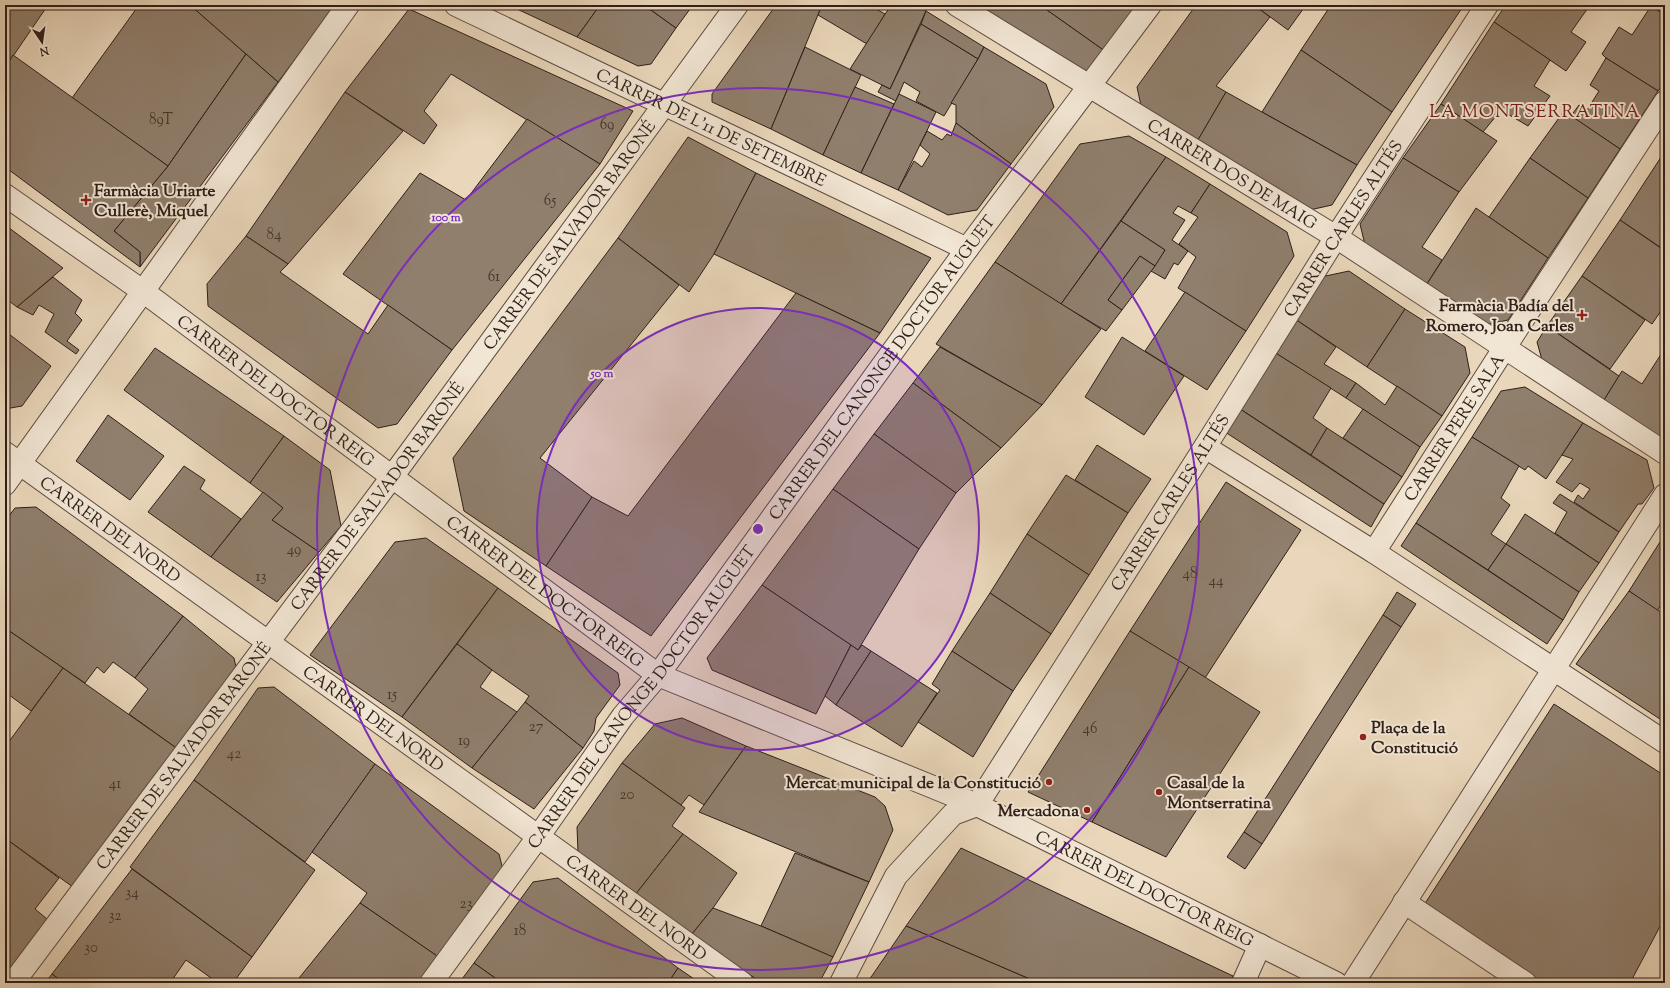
<svg xmlns="http://www.w3.org/2000/svg" width="1670" height="988" font-family="'Sorts Mill Goudy',serif">
<style>
.building{fill:#907f6d;stroke:#2e1f19}
.lines{fill:none;stroke-linecap:round;stroke-linejoin:round}
.street-casing{stroke:#5d4d42;stroke-width:24}
.street{stroke:#f1e5d3;stroke-width:22}
.ring{fill:none;stroke:#7b2cbf;stroke-width:2}
.poi-dot{fill:#8f2418;stroke:#f1e5d3;stroke-width:1.5}
.labels{text-anchor:middle;stroke-width:4;stroke-linejoin:round;paint-order:stroke}
.number-label{font-size:15px;fill:#46372e}
.street-label{font-size:17px;fill:#2e1f19;stroke:#f1e5d3}
.poi-label{font-size:17px;font-weight:bold;fill:#2e1f19;stroke:#f1e5d3;text-anchor:start}
.neighbourhood-label{font-size:18px;letter-spacing:1px;fill:#7a1f14;stroke:#f1e5d3}
.centre{fill:#7b2cbf;stroke:#f1e5d3;stroke-width:2}
.ring-label{font-size:12px;text-anchor:middle;font-weight:bold;fill:#7b2cbf;stroke:#f1e5d3;stroke-width:4;stroke-linejoin:round;paint-order:stroke}
</style>
<rect width="100%" height="100%" fill="#ead7bb"/>
<filter id="stains"><feTurbulence type="fractalNoise" baseFrequency=".005" numOctaves="4"/><feColorMatrix values="0 0 0 0 .2 0 0 0 0 .09 0 0 0 0 .02 0 0 0 .5 -.17"/></filter>
<radialGradient id="worn" r=".72"><stop offset=".6" stop-color="#630" stop-opacity="0"/><stop offset="1" stop-color="#630" stop-opacity=".3"/></radialGradient>
<g class="building">
<polygon points="5,5 48,5 5,68"/>
<polygon points="139,5 190,5 246,54 168,166 72,98"/>
<polygon points="190,5 336,5 278,82"/>
<polygon points="520,5 600,5 577,37 517,9"/>
<polygon points="600,5 644,5 676,28 651,64 638,66 577,37"/>
<polygon points="644,5 693,5 676,28"/>
<polygon points="776,5 822,5 771,129 712,102 712,94"/>
<polygon points="822,5 869,5 885,14 867,44 818,15"/>
<polygon points="891,5 917,5 926,11 890,89 850,69"/>
<polygon points="965,5 1040,5 1105,51 1084,75"/>
<polygon points="1040,5 1140,5 1105,51"/>
<polygon points="1196,5 1254,5 1270,17 1216,86 1226,92 1195,145 1143,115 1137,87"/>
<polygon points="1254,5 1306,5 1288,30"/>
<polygon points="1331,5 1464,5 1392,112 1301,50"/>
<polygon points="1506,5 1590,5 1571,32 1586,42 1566,71 1494,22"/>
<polygon points="1649,5 1665,5 1665,15 1651,6"/>
<polygon points="1651,6 1665,15 1665,81 1658,91 1606,58 1602,54 1619,27 1632,35"/>
<polygon points="409,9 633,111 600,164 451,74 424,111 437,125 424,144 345,92"/>
<polygon points="926,11 984,47 978,59 921,24"/>
<polygon points="1494,22 1550,60 1534,86 1550,96 1528,126 1501,110 1483,132 1441,104"/>
<polygon points="921,24 978,59 944,116 916,101 920,92 904,82 896,101 878,92 882,85 890,89"/>
<polygon points="805,47 861,75 823,155 771,129"/>
<polygon points="984,47 1046,84 1054,107 1011,164 956,123 956,105 951,103 978,59"/>
<polygon points="1301,50 1392,112 1357,165 1262,112"/>
<polygon points="246,54 278,82 140,267 140,252 114,231 168,166"/>
<polygon points="13,55 168,166 114,231 140,252 140,267 5,167 5,68"/>
<polygon points="1606,58 1658,91 1620,149 1571,116 1579,105 1587,110 1599,91 1590,85"/>
<polygon points="855,87 894,104 861,173 823,155"/>
<polygon points="345,92 403,131 288,264 246,236"/>
<polygon points="1226,92 1357,165 1332,205 1305,211 1195,145"/>
<polygon points="899,94 936,112 898,190 861,173"/>
<polygon points="1441,104 1497,141 1459,192 1403,158"/>
<polygon points="1564,111 1620,149 1588,198 1530,158"/>
<polygon points="527,119 600,164 452,350 343,274 420,173 466,200"/>
<polygon points="956,123 1011,164 977,210 948,215 898,190 914,161 922,167 930,154 920,145 927,131 942,140 947,134 951,136"/>
<polygon points="1129,136 1166,157 1061,304 995,262 1080,144"/>
<polygon points="688,137 756,173 714,254 689,292 618,238"/>
<polygon points="1665,151 1665,240 1660,247 1620,220"/>
<polygon points="1166,157 1210,184 1191,213 1178,206 1173,213 1185,220 1172,240 1188,251 1178,265 1174,263 1165,279 1151,271 1165,250 1121,221"/>
<polygon points="1403,158 1459,192 1422,247 1442,260 1425,287 1366,249 1360,224"/>
<polygon points="1530,158 1588,198 1548,258 1489,217"/>
<polygon points="756,173 931,258 880,333 714,254"/>
<polygon points="1210,184 1287,232 1294,256 1246,331 1178,288 1196,257 1179,244 1198,217 1191,213"/>
<polygon points="1476,208 1548,258 1508,320 1486,325 1425,287"/>
<polygon points="1620,220 1665,251 1665,305 1652,324 1582,276"/>
<polygon points="1121,221 1165,250 1155,266 1140,256 1108,300 1122,310 1106,331 1061,304"/>
<polygon points="5,225 63,268 17,307 5,298"/>
<polygon points="246,236 288,264 280,272 368,334 388,305 452,350 397,424 378,428 208,306 207,284"/>
<polygon points="618,238 679,285 540,458 592,497 546,566 464,511 453,458"/>
<polygon points="1140,256 1155,266 1122,310 1108,300"/>
<polygon points="995,262 1101,329 1042,405 936,344"/>
<polygon points="1349,271 1405,309 1367,367 1295,319 1321,277"/>
<polygon points="1582,276 1645,320 1610,369 1547,326"/>
<polygon points="53,277 82,300 75,313 82,320 67,341 79,350 76,354 45,332 54,314 39,305 33,315 17,307"/>
<polygon points="1185,292 1246,331 1207,390 1145,351"/>
<polygon points="796,293 880,333 651,636 546,566 592,497 628,516"/>
<polygon points="1405,309 1465,347 1470,373 1442,416 1367,367"/>
<polygon points="1295,319 1336,347 1324,364 1356,383 1346,398 1274,352"/>
<polygon points="1547,326 1619,376 1601,405 1544,367 1537,342"/>
<polygon points="5,331 51,366 22,406 5,409"/>
<polygon points="1122,337 1184,376 1144,435 1085,397"/>
<polygon points="940,347 1042,405 1001,448 913,383"/>
<polygon points="155,348 284,436 250,483 124,390"/>
<polygon points="1665,348 1665,443 1601,405 1622,371 1642,384"/>
<polygon points="1274,352 1331,388 1313,418 1327,428 1311,455 1237,407"/>
<polygon points="913,383 1001,448 956,493 874,434"/>
<polygon points="1356,383 1385,405 1397,386 1442,416 1420,447 1346,398"/>
<polygon points="1525,387 1583,423 1546,479 1528,466 1525,470 1472,437 1501,391"/>
<polygon points="1237,407 1384,504 1371,527 1222,430"/>
<polygon points="1363,409 1420,447 1402,477 1343,438"/>
<polygon points="108,415 164,456 130,500 76,461"/>
<polygon points="1583,423 1647,460 1654,488 1642,504 1638,504 1619,532 1574,502 1578,495 1583,499 1590,489 1580,483 1572,492 1556,482 1573,459 1562,455"/>
<polygon points="1327,428 1402,477 1384,504 1311,455"/>
<polygon points="874,434 956,493 919,549 833,489"/>
<polygon points="284,436 330,470 341,526 319,552 272,520 283,508 250,483"/>
<polygon points="1472,437 1519,466 1501,498 1510,505 1491,534 1506,544 1488,570 1416,523"/>
<polygon points="1097,445 1151,479 1128,513 1075,480"/>
<polygon points="184,466 205,480 200,489 241,519 211,557 148,512"/>
<polygon points="1066,475 1128,513 1089,575 1027,534"/>
<polygon points="1226,482 1301,530 1205,678 1130,631"/>
<polygon points="833,489 919,549 858,650 762,585"/>
<polygon points="263,492 283,508 272,520 319,552 277,602 211,557"/>
<polygon points="1560,494 1619,532 1599,563 1555,533 1567,512 1553,503"/>
<polygon points="36,507 183,616 135,678 113,662 104,673 97,667 85,683 5,628 5,521 15,508"/>
<polygon points="1525,514 1599,563 1579,592 1506,544"/>
<polygon points="1416,523 1563,620 1547,644 1401,546"/>
<polygon points="1027,534 1089,575 1051,634 990,593"/>
<polygon points="1665,534 1665,599 1657,611 1629,591"/>
<polygon points="426,538 498,588 402,717 310,655 395,542"/>
<polygon points="1506,544 1579,592 1563,620 1488,570"/>
<polygon points="762,585 851,645 816,714 712,670 707,658"/>
<polygon points="498,588 618,673 620,685 596,718 594,731 583,748 525,702 529,696 492,670 457,644"/>
<polygon points="1629,591 1665,615 1665,718 1663,721 1576,664"/>
<polygon points="1397,592 1416,604 1401,627 1383,615"/>
<polygon points="990,593 1051,634 1013,691 952,651"/>
<polygon points="1383,615 1401,627 1262,844 1244,832"/>
<polygon points="183,616 234,658 238,676 182,752 129,714 148,689 135,678"/>
<polygon points="5,628 63,668 31,711 5,692"/>
<polygon points="1130,631 1189,667 1092,822 1028,792"/>
<polygon points="457,644 492,670 480,687 517,712 472,768 402,717"/>
<polygon points="851,645 858,650 862,645 871,651 836,705 825,696"/>
<polygon points="871,651 937,693 902,747 836,705"/>
<polygon points="952,651 1013,691 973,757 918,722 940,690 932,684"/>
<polygon points="1189,667 1260,712 1166,857 1092,822"/>
<polygon points="63,668 182,752 77,890 5,838 5,747"/>
<polygon points="274,687 375,764 305,862 194,780 258,688"/>
<polygon points="525,702 583,748 534,809 472,768"/>
<polygon points="1554,704 1665,776 1665,917 1630,983 1539,983 1424,905"/>
<polygon points="682,718 746,746 704,805 689,795 681,805 622,763 655,724"/>
<polygon points="746,746 875,797 885,806 893,830 869,882 699,812"/>
<polygon points="622,763 685,808 672,826 683,834 635,895 578,852 577,827"/>
<polygon points="375,764 499,854 504,874 440,958 360,903 367,893 312,852"/>
<polygon points="194,780 315,870 252,957 130,867"/>
<polygon points="1244,832 1262,844 1245,869 1227,857"/>
<polygon points="683,834 737,873 713,908 692,934 635,895"/>
<polygon points="5,838 59,878 35,909 53,924 5,983"/>
<polygon points="961,848 1233,976 1229,983 1039,983 906,926"/>
<polygon points="795,853 869,882 833,957 761,926"/>
<polygon points="132,869 252,957 233,983 218,983 186,960 170,983 64,983 52,974"/>
<polygon points="558,878 678,968 668,983 502,983 474,963 533,882"/>
<polygon points="360,903 440,958 422,983 295,983"/>
<polygon points="713,908 761,926 833,957 819,983 762,983 699,940 692,934"/>
<polygon points="906,926 1039,983 867,983"/>
<polygon points="474,963 502,983 459,983"/>
<polygon points="678,968 700,983 668,983"/>
<polygon points="52,974 64,983 45,983"/>
</g>
<g class="lines">
<defs>
<g id="street">
<path id="s1" d="M 456,5 L 967,249"/>
<path id="s2" d="M 957,5 L 1336,237 L 1665,453"/>
<path id="s3" d="M 5,195 L 144,292 L 658,675 L 977,805 L 1336,983"/>
<polyline points="1205,447 1374,552 1665,742"/>
<path id="s4" d="M 5,453 L 742,983"/>
<polyline points="5,484 348,5"/>
<path id="s5" d="M 1374,552 L 1505,347 L 1665,102"/>
<polyline points="1404,902 1525,983"/>
<path id="s6" d="M 13,983 L 392,477 L 737,5"/>
<path id="s7" d="M 431,983 L 538,837 L 623,716 L 658,675 L 967,249 L 1150,5"/>
<path id="s8" d="M 841,983 L 896,876 L 953,814 L 977,805 L 1205,447 L 1336,237 L 1487,5"/>
<polyline points="1243,983 1260,945"/>
<polyline points="1353,983 1665,495"/>
</g>
</defs>
<use href="#street" class="street-casing"/>
<use href="#street" class="street"/>
</g>
<circle cx="758" cy="529" r="221" fill="#7b2cbf" fill-opacity=".12"/>
<g class="ring">
<circle cx="758" cy="529" r="221"/>
<circle cx="758" cy="529" r="441"/>
</g>
<g class="poi-dot">
<path d="M84 194h4v4h4v4h-4v4h-4v-4h-4v-4h4z"/>
<path d="M1580 309h4v4h4v4h-4v4h-4v-4h-4v-4h4z"/>
<circle cx="1363" cy="737" r="4"/>
<circle cx="1049" cy="782" r="4"/>
<circle cx="1159" cy="792" r="4"/>
<circle cx="1087" cy="810" r="4"/>
</g>
<g class="labels">
<g class="number-label">
<text x="161" y="124">89T</text>
<text x="607" y="129">69</text>
<text x="550" y="205">65</text>
<text x="274" y="239">84</text>
<text x="494" y="281">61</text>
<text x="294" y="554">49</text>
<text x="1190" y="578">48</text>
<text x="261" y="581">13</text>
<text x="1216" y="585">44</text>
<text x="392" y="699">15</text>
<text x="536" y="731">27</text>
<text x="1090" y="733">46</text>
<text x="464" y="745">19</text>
<text x="234" y="758">42</text>
<text x="115" y="788">41</text>
<text x="627" y="799">20</text>
<text x="132" y="897">34</text>
<text x="466" y="908">23</text>
<text x="115" y="920">32</text>
<text x="520" y="935">18</text>
<text x="91" y="952">30</text>
</g>
<g class="street-label">
<text dy="6" stroke="none"><textPath href="#s1" startOffset="283">CARRER DE L'11 DE SETEMBRE</textPath></text>
<text dy="6" stroke="none"><textPath href="#s2" startOffset="323">CARRER DOS DE MAIG</textPath></text>
<text dy="6" stroke="none"><textPath href="#s8" startOffset="913">CARRER CARLES ALTÉS</textPath></text>
<text dy="6" stroke="none"><textPath href="#s6" startOffset="932">CARRER DE SALVADOR BARONÉ</textPath></text>
<text dy="6" stroke="none"><textPath href="#s7" startOffset="763">CARRER DEL CANONGE DOCTOR AUGUET</textPath></text>
<text dy="6" stroke="none"><textPath href="#s3" startOffset="334">CARRER DEL DOCTOR REIG</textPath></text>
<text dy="6" stroke="none"><textPath href="#s5" startOffset="148">CARRER PERE SALA</textPath></text>
<text dy="6" stroke="none"><textPath href="#s6" startOffset="608">CARRER DE SALVADOR BARONÉ</textPath></text>
<text dy="6" stroke="none"><textPath href="#s8" startOffset="589">CARRER CARLES ALTÉS</textPath></text>
<text dy="6" stroke="none"><textPath href="#s4" startOffset="130">CARRER DEL NORD</textPath></text>
<text dy="6" stroke="none"><textPath href="#s3" startOffset="670">CARRER DEL DOCTOR REIG</textPath></text>
<text dy="6" stroke="none"><textPath href="#s7" startOffset="355">CARRER DEL CANONGE DOCTOR AUGUET</textPath></text>
<text dy="6" stroke="none"><textPath href="#s4" startOffset="454">CARRER DEL NORD</textPath></text>
<text dy="6" stroke="none"><textPath href="#s6" startOffset="284">CARRER DE SALVADOR BARONÉ</textPath></text>
<text dy="6" stroke="none"><textPath href="#s3" startOffset="1342">CARRER DEL DOCTOR REIG</textPath></text>
<text dy="6" stroke="none"><textPath href="#s4" startOffset="778">CARRER DEL NORD</textPath></text>
</g>
<g class="poi-label">
<text x="94" y="196">Farmàcia Uriarte<tspan x="94" dy="20">Cullerè, Miquel</tspan></text>
<text x="1574" y="311" text-anchor="end">Farmàcia Badía del<tspan x="1574" dy="20">Romero, Joan Carles</tspan></text>
<text x="1371" y="733">Plaça de la<tspan x="1371" dy="20">Constitució</tspan></text>
<text x="1041" y="788" text-anchor="end">Mercat municipal de la Constitució</text>
<text x="1167" y="788">Casal de la<tspan x="1167" dy="20">Montserratina</tspan></text>
<text x="1079" y="816" text-anchor="end">Mercadona</text>
</g>
<g class="neighbourhood-label">
<text x="1535" y="117">LA MONTSERRATINA</text>
</g>
</g>
<circle cx="758" cy="529" r="6" class="centre"/>
<g class="ring-label">
<text x="446" y="221">100 m</text>
<text x="602" y="377">50 m</text>
</g>
<rect width="1670" height="988" fill="none" stroke="#ead7bb" stroke-width="20"/>
<rect x="6" y="6" width="1658" height="976" fill="none" stroke="#2e1f19" stroke-width="2"/>
<rect x="10" y="10" width="1650" height="968" fill="none" stroke="#2e1f19"/>
<g transform="translate(42 42) rotate(167)" stroke="#f1e5d3" stroke-width="3" paint-order="stroke">
<path d="M0-3L7 15L0 10L-7 15Z" fill="#2e1f19"/>
<text y="-6" font-size="11" font-weight="bold" text-anchor="middle" fill="#2e1f19">N</text>
</g>
<rect width="100%" height="100%" filter="url(#stains)"/>
<rect width="100%" height="100%" fill="url(#worn)"/>
</svg>
